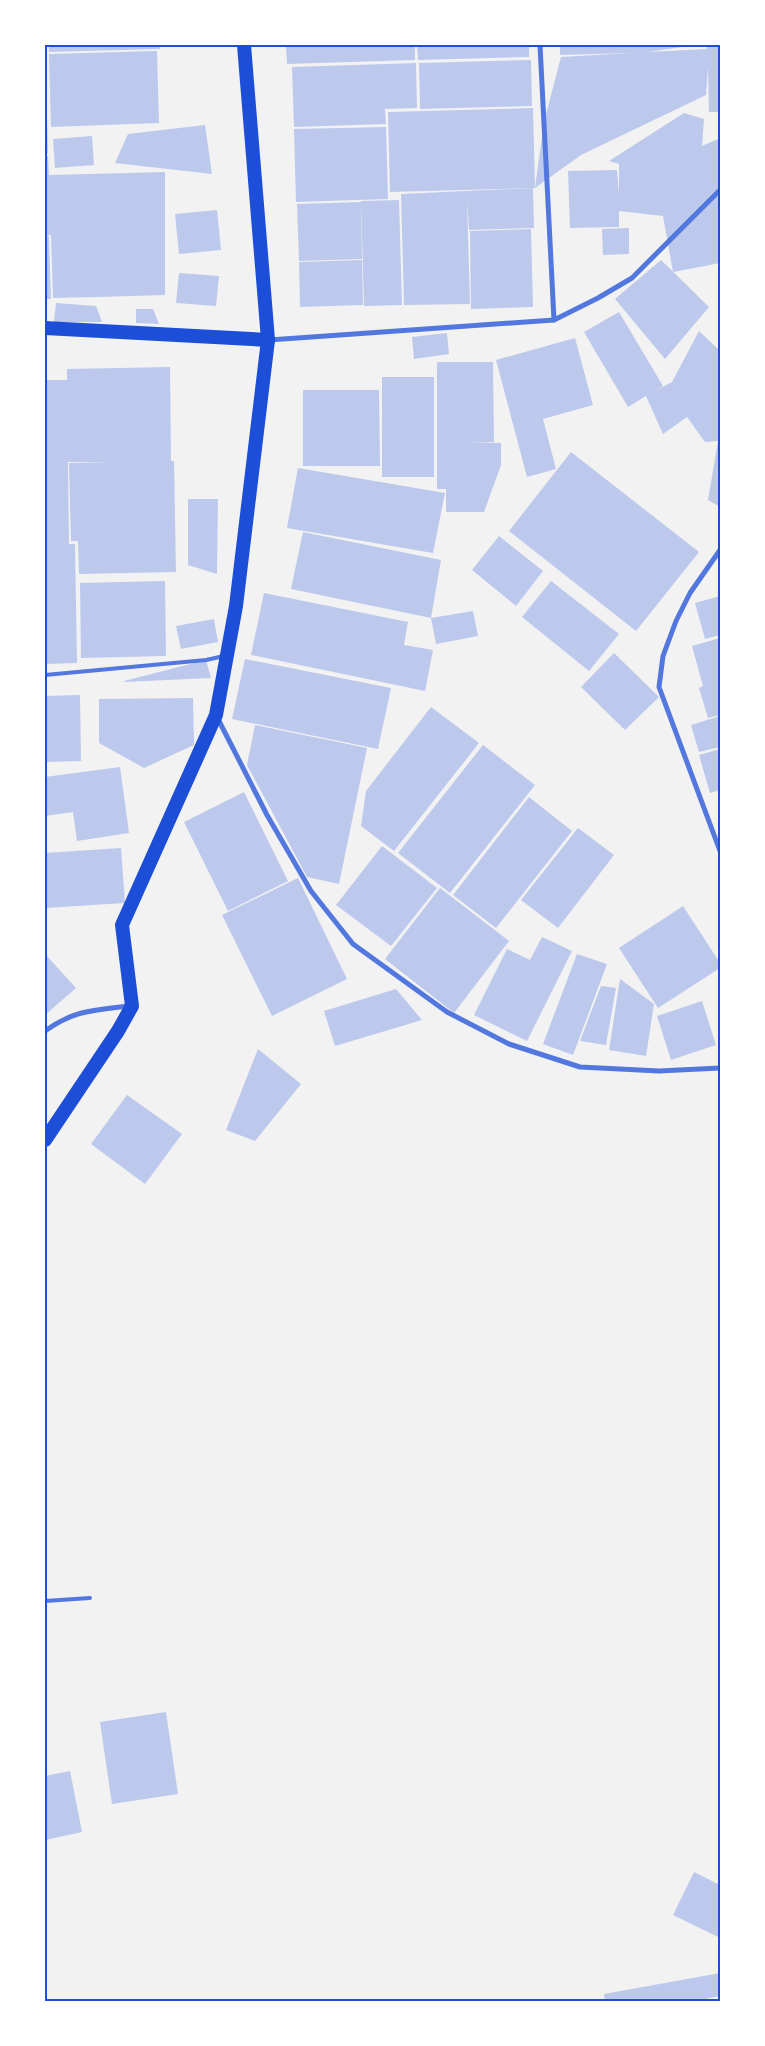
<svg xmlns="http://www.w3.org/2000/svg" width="765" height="2046" font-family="'Sofia Sans Condensed',sans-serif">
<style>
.building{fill:#bdc9ec}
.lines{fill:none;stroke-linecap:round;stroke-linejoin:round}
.service{stroke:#5277de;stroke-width:4}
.minor{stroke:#5277de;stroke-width:5}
.trunk{stroke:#1d4ed8;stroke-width:14}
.neatline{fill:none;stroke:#1d4ed8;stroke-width:2}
</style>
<rect width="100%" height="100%" fill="#f2f2f2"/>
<g class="building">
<polygon points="49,45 159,45 160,49 49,52"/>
<polygon points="286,45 415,45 415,60 287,64"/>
<polygon points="417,45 529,45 529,57 418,60"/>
<polygon points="560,45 696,45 648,52 707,49 707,45 720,45 720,112 709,112 708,68 706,95 581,155 535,188 390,192 388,112 533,108 535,188 544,122 561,57 631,53 560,55"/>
<rect x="45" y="49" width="2" height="37"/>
<polygon points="157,51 159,123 51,127 49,54"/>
<polygon points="531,60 532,106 420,109 419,63"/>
<polygon points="416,63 417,108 385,109 386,124 294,127 292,67"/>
<polygon points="684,113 704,119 702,146 720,138 720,263 673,272 663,216 619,211 619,227 570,228 568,171 617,170 619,195 619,164 609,161"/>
<polygon points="45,118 47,118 48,153 45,153"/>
<polygon points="205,125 212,174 115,163 128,134"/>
<polygon points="386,127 388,199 296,202 294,129"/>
<polygon points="92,136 94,165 55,168 53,139"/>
<polygon points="45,156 48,156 49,175 165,172 165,295 97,297 96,270 97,297 53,298 51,235 45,236"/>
<polygon points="533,188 534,228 469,230 467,199 470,304 404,305 401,194"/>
<polygon points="399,200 402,305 364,306 361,201"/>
<polygon points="361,202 362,259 299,261 297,204"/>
<polygon points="217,210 221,250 179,254 175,214"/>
<polygon points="629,228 629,254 603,255 602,229"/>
<polygon points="531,229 533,307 471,309 470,231"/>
<polygon points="49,236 51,299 45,299 45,237"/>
<polygon points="362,260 363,305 300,307 299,262"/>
<polygon points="661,260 709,307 665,359 615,299"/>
<polygon points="179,273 219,276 216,306 176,303"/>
<polygon points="56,303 96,306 102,322 54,322"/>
<polygon points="136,309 153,309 159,324 136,323"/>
<polygon points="619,312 663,386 653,392 672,382 699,331 720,351 720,507 708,500 718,441 705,442 687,417 663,434 646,396 628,407 584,332"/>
<polygon points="447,333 449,354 414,359 412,337"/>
<polygon points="575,338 593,405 543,419 556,469 527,477 496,360"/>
<polygon points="437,362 493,362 494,442 467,442 501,443 501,465 484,512 446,512 446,489 437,489"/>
<polygon points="170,367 171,461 174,461 176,572 79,574 78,541 71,541 69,463 112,462 68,462 69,544 75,544 77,663 45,664 45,380 67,380 67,369"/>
<rect x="382" y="377" width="52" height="100"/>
<polygon points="303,390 379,390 380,466 303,466"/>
<polygon points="571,452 699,552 636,631 509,531"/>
<polygon points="298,468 445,493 433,553 287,528"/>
<polygon points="188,499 218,499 217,574 188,565"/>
<polygon points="303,532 441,560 431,618 291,589"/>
<polygon points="499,536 543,571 516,606 472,570"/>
<polygon points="165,581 166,656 81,658 80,583"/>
<polygon points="551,581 619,634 589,671 522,617"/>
<polygon points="264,593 408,622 404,645 433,650 425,691 251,655"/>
<polygon points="720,596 720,635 705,639 695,603"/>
<polygon points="473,611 478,636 436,644 431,618"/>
<polygon points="214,619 218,642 181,649 176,626"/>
<polygon points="720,638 720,715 708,718 699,688 703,686 692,646"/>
<polygon points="614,653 659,697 625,730 581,687"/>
<polygon points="245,659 391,688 378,749 232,719"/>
<polygon points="206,660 211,678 124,682 124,681"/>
<polygon points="80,695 81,761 45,762 45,696"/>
<polygon points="193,698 194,745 144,768 99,743 99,699"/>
<polygon points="431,707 479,743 394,851 361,826 366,791"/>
<polygon points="720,716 720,747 699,752 691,725"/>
<polygon points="255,725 367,748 339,884 307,877 247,765"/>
<polygon points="483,745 535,785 450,893 398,853"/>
<polygon points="720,749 720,790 710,793 699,755"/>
<polygon points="120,767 129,833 77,841 73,812 45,816 45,777"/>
<polygon points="244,792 288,881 228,911 184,822"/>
<polygon points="529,797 572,831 496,928 453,895"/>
<polygon points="578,828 614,855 558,928 521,900"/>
<polygon points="382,846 437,888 391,946 336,905"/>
<polygon points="121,848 125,903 45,908 45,853"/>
<polygon points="298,878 347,979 272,1016 222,915"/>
<polygon points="440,888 509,941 454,1013 385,959"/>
<polygon points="683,906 720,963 720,968 658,1008 619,948"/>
<polygon points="542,937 572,951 527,1041 474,1015 507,949 530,960"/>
<polygon points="45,954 76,988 45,1015"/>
<polygon points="577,954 607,964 573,1055 543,1044"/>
<polygon points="620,979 654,1004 646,1056 609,1050"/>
<polygon points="601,986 616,988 606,1045 580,1041"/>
<polygon points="396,989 422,1020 335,1046 324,1011"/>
<polygon points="702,1001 716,1045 671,1060 657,1016"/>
<polygon points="258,1049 301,1084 255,1141 226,1130"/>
<polygon points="127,1095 182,1134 145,1184 91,1144"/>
<polygon points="166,1712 178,1794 112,1804 100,1722"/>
<polygon points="70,1771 82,1832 45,1840 45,1776"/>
<polygon points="694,1872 720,1885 720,1938 673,1915"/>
<polygon points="720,1973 720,1996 695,2001 605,2001 604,1994"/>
</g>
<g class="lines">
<g class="service">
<polyline points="45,675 206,660 224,656"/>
<polyline points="45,1601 90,1598"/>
</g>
<g class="minor">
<polyline points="540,45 554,320"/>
<polyline points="269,340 554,320 598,298 632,278 720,190"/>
<polyline points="720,550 690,593 676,621 663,656 659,687 720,851"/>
<polyline points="217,717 267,815 311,891 353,944 447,1012 509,1044 580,1067 659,1071 720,1068"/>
<path d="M 45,1031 C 74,1010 95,1010 129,1006"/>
</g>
<g class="trunk">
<polyline points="45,328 268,340"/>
<polyline points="45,1140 118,1031 132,1006 122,925 216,715 236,606 268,340 244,45"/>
</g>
</g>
<rect width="765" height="2046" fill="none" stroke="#ffffff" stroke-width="92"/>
<rect x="46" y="46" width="673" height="1954" class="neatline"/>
</svg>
